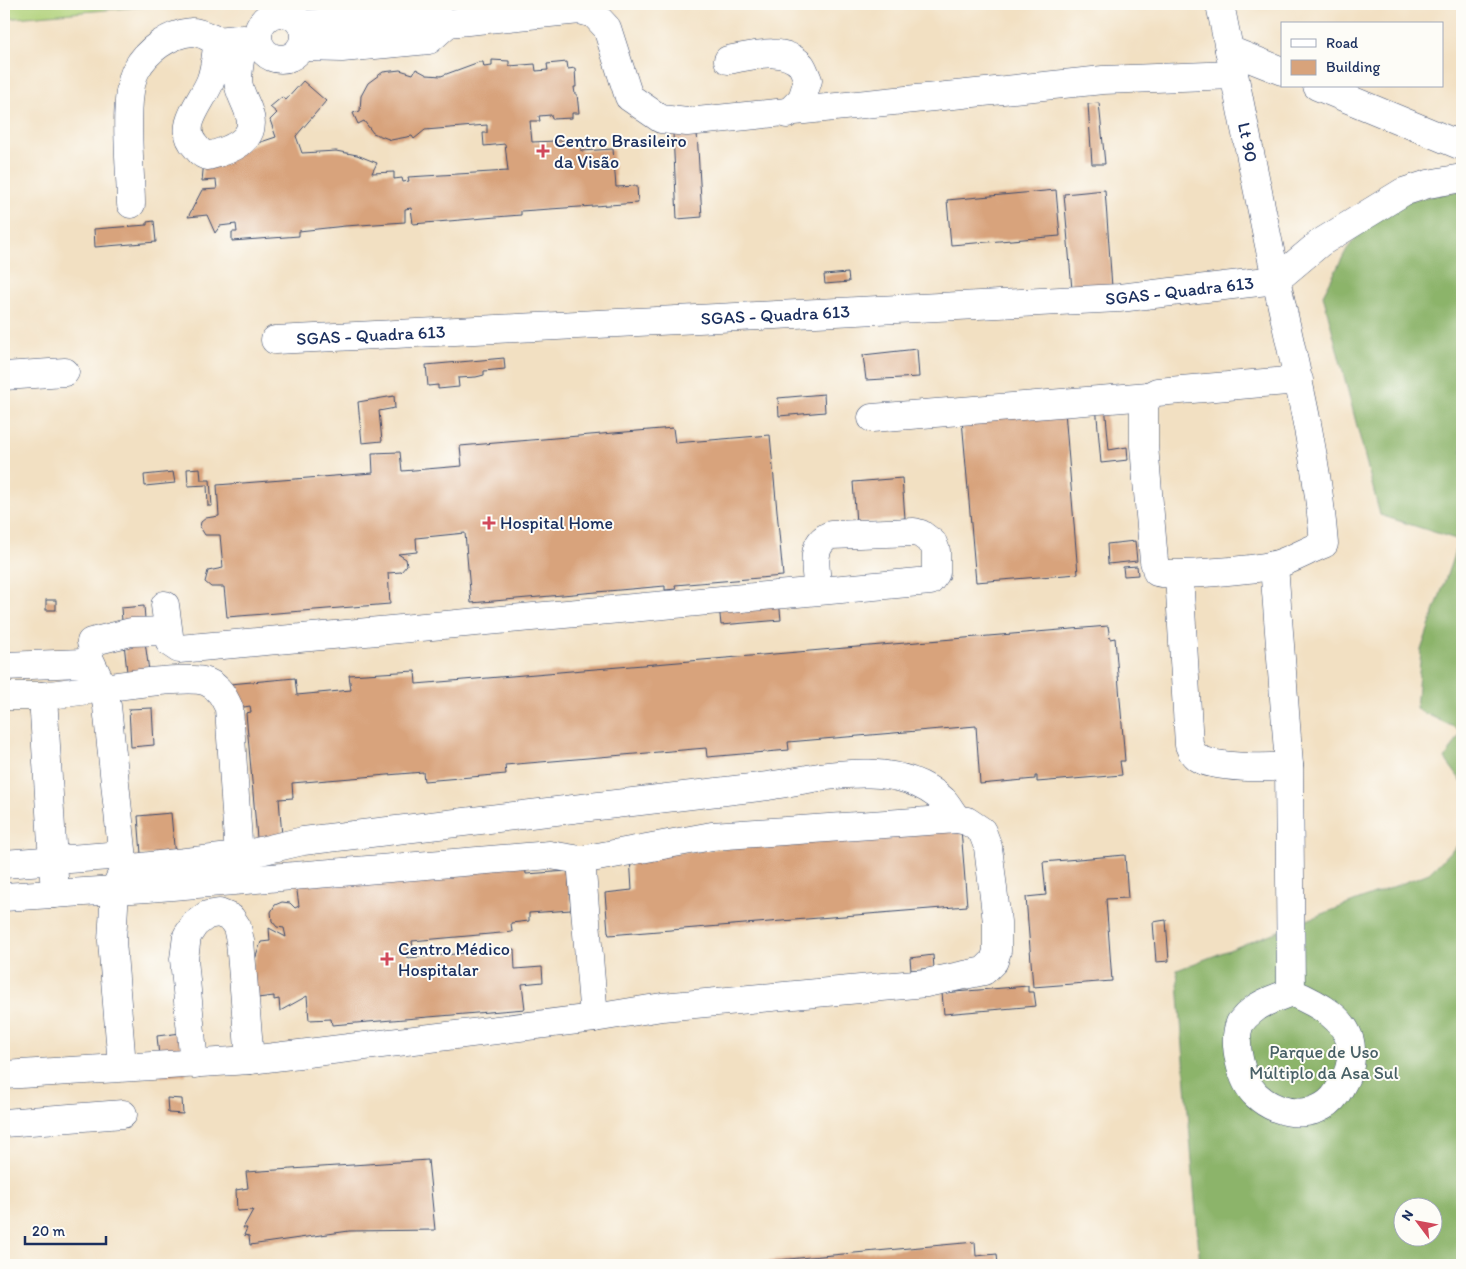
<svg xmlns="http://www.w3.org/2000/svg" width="1466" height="1269" font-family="Itim,sans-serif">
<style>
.green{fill:#b1d27a;stroke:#66806c}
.forest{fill:#8cb46a;stroke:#547264;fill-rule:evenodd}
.building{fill:#d8a37b}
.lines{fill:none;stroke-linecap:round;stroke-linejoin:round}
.minor-casing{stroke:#3b4a6d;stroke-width:29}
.minor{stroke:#fff;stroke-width:28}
.poi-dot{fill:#d1495b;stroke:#fdfcf7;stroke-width:2}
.labels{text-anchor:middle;stroke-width:4;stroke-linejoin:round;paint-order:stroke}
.poi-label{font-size:18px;fill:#1b2f5e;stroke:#fdfcf7;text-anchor:start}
.street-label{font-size:18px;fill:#1b2f5e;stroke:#fdfcf7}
.park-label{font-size:18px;fill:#486066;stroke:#fdfcf7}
</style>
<rect width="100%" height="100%" fill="#fdfcf7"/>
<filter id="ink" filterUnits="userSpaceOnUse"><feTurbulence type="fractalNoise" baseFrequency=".02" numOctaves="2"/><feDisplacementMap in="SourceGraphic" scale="10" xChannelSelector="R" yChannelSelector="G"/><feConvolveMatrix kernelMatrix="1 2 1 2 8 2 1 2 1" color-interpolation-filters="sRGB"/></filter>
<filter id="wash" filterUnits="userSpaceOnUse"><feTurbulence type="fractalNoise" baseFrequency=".0096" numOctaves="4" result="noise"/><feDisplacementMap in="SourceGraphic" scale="20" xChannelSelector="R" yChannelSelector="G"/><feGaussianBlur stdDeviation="1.12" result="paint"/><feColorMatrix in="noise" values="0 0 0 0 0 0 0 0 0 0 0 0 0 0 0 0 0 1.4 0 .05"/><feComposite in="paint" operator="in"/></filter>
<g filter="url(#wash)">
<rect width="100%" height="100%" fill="#f2e0c2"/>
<polygon class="green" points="4,4 173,4 4,19"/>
<g class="forest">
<polygon points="1462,190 1462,782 1445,759 1462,731 1416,709 1421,650 1459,540 1380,515 1323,295 1347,249 1381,206"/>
<path d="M 1462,841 L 1462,1265 L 1200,1265 L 1177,970 L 1429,873 ZM 1404,1206 L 1434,1206 L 1434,1236 L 1404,1236 Z"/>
</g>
<g id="blocks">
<g class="building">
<polygon points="492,60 509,61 509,66 535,64 536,71 548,70 547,64 567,62 568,69 575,68 576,87 574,87 575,94 577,94 579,113 572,113 572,118 552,119 551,115 539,116 540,121 530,121 532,142 580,140 581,151 613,149 616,187 637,186 638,203 521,211 521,215 508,216 413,224 411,208 405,209 405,222 345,226 299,231 299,236 232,241 232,232 237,232 236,224 220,226 215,233 207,215 188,217 202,190 217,189 216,180 202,181 204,161 276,137 270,120 277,113 270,107 282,97 286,100 303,81 326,101 296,136 302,153 336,151 357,155 377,163 372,173 394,172 394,179 402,178 403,182 409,181 408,177 508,171 505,144 484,146 483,133 487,133 487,125 425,130 414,139 412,136 391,140 373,133 364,121 358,124 353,113 360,111 361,96 368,83 383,72 400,70 413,74 416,69 427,75 441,76 479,62 483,62 484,67 492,66"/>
<polygon points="1099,103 1105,164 1092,164 1088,104"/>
<polygon points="697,132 702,217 677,219 673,133"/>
<polygon points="1056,190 1060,236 951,245 947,200"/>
<polygon points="1105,190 1112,287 1072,290 1064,194"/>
<polygon points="154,221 156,242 95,247 94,229 147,225 147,222"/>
<polygon points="848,273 849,282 825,284 824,275"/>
<polygon points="917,349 919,377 866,380 863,355"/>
<polygon points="504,358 505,369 484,371 484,375 476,377 458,378 459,387 438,389 438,385 428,386 426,365"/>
<polygon points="824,394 825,412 779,416 778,398"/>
<polygon points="394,396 395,408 379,411 382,441 362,443 358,402"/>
<polygon points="1105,404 1109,450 1127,447 1128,460 1101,463 1096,405"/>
<polygon points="1065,411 1078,574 976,582 962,420"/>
<polygon points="673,428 675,443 770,435 783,576 675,585 676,589 665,590 665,586 471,603 465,533 416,538 417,552 398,554 406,559 407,565 401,572 388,573 390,604 227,617 224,587 211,587 205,582 208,571 223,568 220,535 205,535 200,527 201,522 206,518 219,516 217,485 373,473 372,453 400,452 402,471 462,466 460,446"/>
<polygon points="200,468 201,480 210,480 212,506 208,506 207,485 188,486 187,469"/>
<polygon points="173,472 175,483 145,486 144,475"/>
<polygon points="902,478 905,518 856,523 853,482"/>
<polygon points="1135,541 1137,561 1108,564 1107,544"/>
<polygon points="1137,566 1138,575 1124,576 1123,567"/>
<rect x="46" y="600" width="10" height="10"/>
<polygon points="779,600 781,620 721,625 719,605"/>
<polygon points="144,606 145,619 122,621 121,608"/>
<polygon points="1108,626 1110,639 1115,638 1125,761 1120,761 1122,775 1037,782 1037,776 1035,776 1035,779 980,784 976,726 788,742 789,750 707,757 706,748 505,765 506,774 424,781 423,772 292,783 293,798 279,799 282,836 257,838 246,713 251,712 250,706 238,708 230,684 295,678 297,695 351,690 349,675 415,671 416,684"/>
<polygon points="145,642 149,671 127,672 124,643"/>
<polygon points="152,708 154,745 131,747 129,709"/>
<polygon points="171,813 175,857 141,854 138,816"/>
<polygon points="961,829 967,906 609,935 608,932 605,893 632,890 630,856"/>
<polygon points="1125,855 1128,898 1106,899 1112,981 1033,987 1026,897 1046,895 1043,862"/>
<polygon points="525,865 526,874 568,871 571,910 529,913 529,921 511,923 512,932 412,941 413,947 407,947 408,958 514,949 515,969 542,967 543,982 522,984 525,1009 332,1025 331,1019 309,1020 307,996 280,1011 279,999 274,1000 274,996 241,1000 261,942 270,941 269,928 286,937 284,928 277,927 272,921 271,912 275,905 282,902 290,903 295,908 299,906 296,884"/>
<polygon points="1166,920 1169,961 1156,962 1153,922"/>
<polygon points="933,955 934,968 911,970 910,958"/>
<polygon points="1028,986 1028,992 1034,992 1036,1006 944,1014 942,993"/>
<polygon points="181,1033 186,1075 161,1077 157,1036"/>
<polygon points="167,1098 182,1099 183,1114 168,1113"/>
<polygon points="428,1160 435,1230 349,1231 250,1245 249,1236 244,1235 247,1228 243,1228 253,1210 237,1211 236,1190 248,1188 246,1172"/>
<polygon points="975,1242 976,1256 997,1254 998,1265 723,1265"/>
</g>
</g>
</g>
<g filter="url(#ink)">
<use href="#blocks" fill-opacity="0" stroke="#3b4a6d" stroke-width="1"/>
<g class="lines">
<defs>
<g id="minor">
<path id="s1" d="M 1220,4 C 1238,96 1257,187 1276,279 C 1295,367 1317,454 1324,544 C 1308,550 1290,561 1274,565 C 1259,569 1167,578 1157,572 L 1154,561 L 1144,446 L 1144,405 L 1149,396 L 1157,392 L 1299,380"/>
<circle cx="281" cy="36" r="23"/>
<polyline points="302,24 425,17 448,23 580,10 594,14 607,28 629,97 661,119 687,122 1103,80 1234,75"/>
<path d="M 218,40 C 216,53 215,70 210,82 C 202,102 176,127 196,147 C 200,152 202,155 208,156 C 228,151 259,141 249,113 C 246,102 239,93 238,81 C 238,67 242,52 243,39"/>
<polyline points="303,47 342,48 429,40 448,23"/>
<polyline points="1229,50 1282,71"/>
<path d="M 728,60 C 751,56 783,45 801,65 C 804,69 806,76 808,80 L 802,99 L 787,114"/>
<polyline points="1317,86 1462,146"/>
<path d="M 131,204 C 131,172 122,96 136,70 C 147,50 169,34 192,32 C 202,32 208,38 217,40 C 223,41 231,39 237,39"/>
<polyline points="1276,280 1320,243 1403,192 1428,184 1462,178"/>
<path id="s2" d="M 275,340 L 1119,298 L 1276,280"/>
<polyline points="4,376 65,372"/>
<polyline points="872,418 1149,396"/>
<polyline points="1274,565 1289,765 1291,992"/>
<path d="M 1179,575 L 1189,745 C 1191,750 1193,755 1198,758 C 1214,768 1270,769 1289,765"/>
<path d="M 165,605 L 170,643 L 179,649 L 930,581 L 936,573 L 936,551 L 933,543 L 921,534 L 914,532 L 831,535 C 809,543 816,571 818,590"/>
<polyline points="91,642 131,632 167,631"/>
<path d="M 89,658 L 103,688 C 123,685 191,675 207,682 C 219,687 224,697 229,708 L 239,856"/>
<polyline points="4,666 83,663"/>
<polyline points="4,696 43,696 103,688 107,706 124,869 115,889 112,941 122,1066"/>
<polyline points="43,696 55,894"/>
<polyline points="581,860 594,1018"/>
<polyline points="4,864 122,855"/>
<path d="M 124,869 L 239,856 L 303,841 L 768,786 C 823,777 896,757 943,800 C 948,805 952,813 957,819"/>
<polyline points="4,897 148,888 550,855 581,860 712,836 957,819 967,821 982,831 988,847 997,922 997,951 994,961 984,971 926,983 662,1007 594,1018 250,1060 4,1075"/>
<path d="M 1291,992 C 1316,1003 1350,1019 1351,1049 C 1352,1066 1348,1074 1340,1088 C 1323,1121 1280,1118 1256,1095 C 1241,1081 1232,1042 1240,1023 C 1243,1019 1249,1013 1253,1010 C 1263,1001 1280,997 1291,992 Z"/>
<polyline points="194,1064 184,959 187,936 195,924 207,915 219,913 231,918 237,927 240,941 250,1060"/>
<polyline points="4,1123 123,1114"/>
</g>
</defs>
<use href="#minor" class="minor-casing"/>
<use href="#minor" class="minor"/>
</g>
</g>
<g class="poi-dot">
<path d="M540.5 143.5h5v5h5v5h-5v5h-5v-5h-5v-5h5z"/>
<path d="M486.5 515.5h5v5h5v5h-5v5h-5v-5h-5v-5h5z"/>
<path d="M384.5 951.5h5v5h5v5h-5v5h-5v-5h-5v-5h5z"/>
</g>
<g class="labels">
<g class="poi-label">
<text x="554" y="147">Centro Brasileiro<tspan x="554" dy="21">da Visão</tspan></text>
<text x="500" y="529">Hospital Home</text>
<text x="398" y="955">Centro Médico<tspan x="398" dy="21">Hospitalar</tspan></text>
</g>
<g class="street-label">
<text dy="6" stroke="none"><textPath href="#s1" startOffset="141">Lt 90</textPath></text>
<text dy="6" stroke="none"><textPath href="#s2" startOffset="906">SGAS - Quadra 613</textPath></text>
<text dy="6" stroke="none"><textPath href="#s2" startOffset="501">SGAS - Quadra 613</textPath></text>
<text dy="6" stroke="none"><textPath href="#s2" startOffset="96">SGAS - Quadra 613</textPath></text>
</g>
<g class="park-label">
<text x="1324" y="1058">Parque de Uso<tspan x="1324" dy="21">Múltiplo da Asa Sul</tspan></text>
</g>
</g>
<rect width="1466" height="1269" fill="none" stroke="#fdfcf7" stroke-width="20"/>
<rect x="1281" y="22" width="162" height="65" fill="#fdfcf7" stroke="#a3aaba"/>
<rect x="1291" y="39" width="25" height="8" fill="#ffffff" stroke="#a3aaba"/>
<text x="1326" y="48" font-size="15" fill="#1b2f5e">Road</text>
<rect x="1291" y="60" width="25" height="15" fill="#d8a37b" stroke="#a3aaba"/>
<text x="1326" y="72" font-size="15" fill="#1b2f5e">Building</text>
<g transform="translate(1418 1222) rotate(302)"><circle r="24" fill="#fdfcf7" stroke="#a3aaba"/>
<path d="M0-4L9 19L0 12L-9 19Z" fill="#d1495b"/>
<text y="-8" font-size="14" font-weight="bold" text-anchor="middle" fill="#1b2f5e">N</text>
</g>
<path d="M25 1236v8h81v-8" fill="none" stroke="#1b2f5e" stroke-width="2.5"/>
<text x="32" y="1236" font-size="15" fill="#1b2f5e" stroke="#fdfcf7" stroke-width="4" paint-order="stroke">20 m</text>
</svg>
